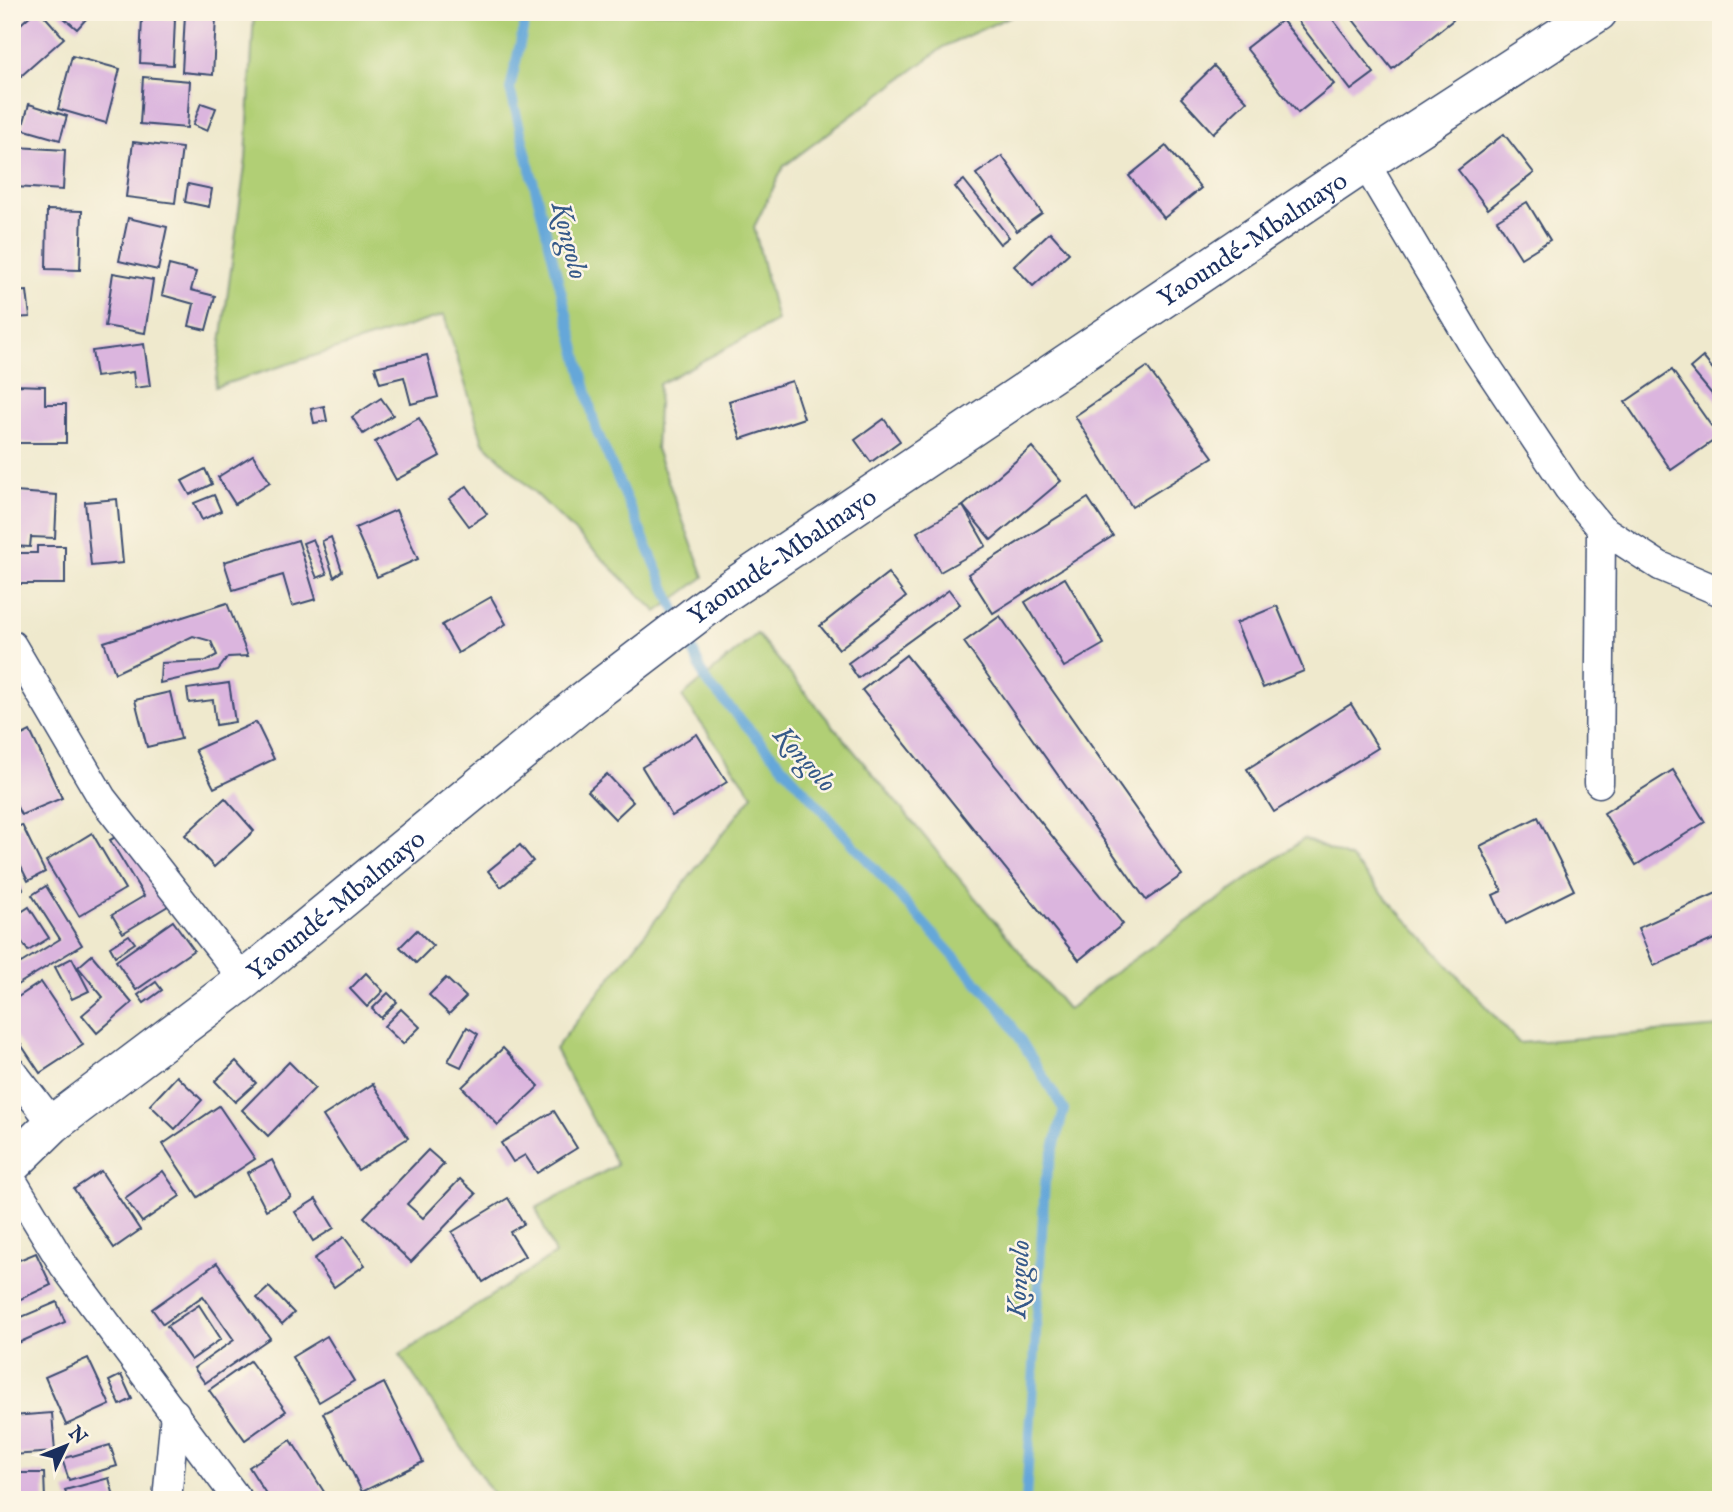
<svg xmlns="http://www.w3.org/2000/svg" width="1733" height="1512" font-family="'IM FELL English',serif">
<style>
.green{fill:#b1cf75;stroke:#667f6a;stroke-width:2}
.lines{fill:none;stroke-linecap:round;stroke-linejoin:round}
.stream{stroke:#65a7d9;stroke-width:10}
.building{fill:#dbb5de}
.street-casing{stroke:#3b4b6f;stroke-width:31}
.highway-casing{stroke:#3b4b6f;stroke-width:41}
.street{stroke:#fff;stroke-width:28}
.highway{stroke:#fff;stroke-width:38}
.labels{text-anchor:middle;stroke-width:5;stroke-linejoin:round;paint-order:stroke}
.street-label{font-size:26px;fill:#1b2f5e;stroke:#fcf5e5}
.water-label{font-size:28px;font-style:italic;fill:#355989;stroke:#fcf5e5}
</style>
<rect width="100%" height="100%" fill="#fcf5e5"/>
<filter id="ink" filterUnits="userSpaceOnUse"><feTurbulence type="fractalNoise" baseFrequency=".0143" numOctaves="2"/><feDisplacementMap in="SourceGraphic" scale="14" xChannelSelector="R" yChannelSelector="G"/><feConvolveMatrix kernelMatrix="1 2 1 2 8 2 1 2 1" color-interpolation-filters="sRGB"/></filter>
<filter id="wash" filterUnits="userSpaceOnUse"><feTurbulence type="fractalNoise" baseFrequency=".00686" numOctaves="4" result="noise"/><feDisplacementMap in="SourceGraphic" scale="28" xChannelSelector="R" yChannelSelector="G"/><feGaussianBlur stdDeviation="1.57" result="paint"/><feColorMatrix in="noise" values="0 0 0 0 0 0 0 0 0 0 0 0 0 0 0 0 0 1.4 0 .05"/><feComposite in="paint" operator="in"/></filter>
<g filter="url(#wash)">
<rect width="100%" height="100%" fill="#efe9cd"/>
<g class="green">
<polygon points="254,12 1020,12 945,46 784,166 754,227 777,321 659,384 656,449 704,577 657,612 483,442 444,315 215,387 246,159"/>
<polygon points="757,634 1068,1010 1103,981 1304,839 1351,859 1519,1043 1721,1027 1721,1500 497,1500 400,1355 555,1254 536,1208 617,1165 555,1049 753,795 682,697"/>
</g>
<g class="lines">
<g class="stream">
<polyline points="527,12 510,89 596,429 679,619"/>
<polyline points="685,632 706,681 1002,1010 1064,1110 1045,1182 1026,1500"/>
</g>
</g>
<g id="blocks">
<g class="building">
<polygon points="34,12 41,12 64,38 12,84 12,32"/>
<polygon points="57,12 81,12 87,18 77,29"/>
<polygon points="1291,12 1327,12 1374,73 1351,90"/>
<polygon points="1347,12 1447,12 1453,20 1392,69"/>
<polygon points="185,14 216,17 213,75 182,72"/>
<polygon points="142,17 175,19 173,65 140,63"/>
<polygon points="1282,20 1334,84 1298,113 1246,48"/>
<polygon points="72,56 120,69 106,123 58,109"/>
<polygon points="1214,66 1247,101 1213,133 1181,98"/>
<polygon points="143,77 190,81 187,128 140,124"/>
<polygon points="201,103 216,108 207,131 193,125"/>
<polygon points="29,104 67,116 60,140 22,129"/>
<polygon points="1504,134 1534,173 1488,209 1458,170"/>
<polygon points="133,142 182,148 175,203 126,197"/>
<polygon points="1166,146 1201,188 1164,218 1129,176"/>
<polygon points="17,147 65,150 63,190 15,187"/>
<polygon points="1002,156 1042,213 1017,231 976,174"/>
<polygon points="964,180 1009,237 1000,244 955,187"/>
<polygon points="188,184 212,189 209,207 185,202"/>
<polygon points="1527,202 1550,240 1521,258 1497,220"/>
<polygon points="47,210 82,211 80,270 46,269"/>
<polygon points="128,218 167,227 158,270 119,261"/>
<polygon points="1050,232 1069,253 1033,286 1014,266"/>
<rect x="12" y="236" width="3" height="39"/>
<polygon points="169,265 196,272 191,290 215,296 206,330 189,326 194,304 162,295"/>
<polygon points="113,273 153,280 145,333 105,326"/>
<polygon points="27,291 30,317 12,318 12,292"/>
<polygon points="144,344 150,386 135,388 133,372 96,377 92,351"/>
<polygon points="427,355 438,397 411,404 404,377 380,383 375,367"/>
<polygon points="1703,357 1721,379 1721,405 1690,368"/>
<polygon points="1147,367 1213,457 1132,507 1075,416"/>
<polygon points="1672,370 1719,437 1671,470 1625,402"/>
<polygon points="792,381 804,418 741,439 729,401"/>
<polygon points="12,385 45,386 45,404 66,404 66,443 12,443"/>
<polygon points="381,398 393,415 363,434 352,417"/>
<polygon points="324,406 327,421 314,423 311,409"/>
<polygon points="419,418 440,456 396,480 375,442"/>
<polygon points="884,419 900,441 871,462 855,440"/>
<polygon points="1032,447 1061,481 991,540 963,506"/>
<polygon points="253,455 270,482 235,504 218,477"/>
<polygon points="205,469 212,484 190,495 182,481"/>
<polygon points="467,486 487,514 469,526 449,499"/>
<polygon points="15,492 57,495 55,538 31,537 30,547 12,546"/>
<polygon points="214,495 221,511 202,520 194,503"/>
<polygon points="1088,498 1113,536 993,613 968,574"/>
<polygon points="117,499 123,563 91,566 85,502"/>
<polygon points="963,506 986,546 940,572 917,532"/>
<polygon points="396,510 418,559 377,577 355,528"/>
<polygon points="331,537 342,571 334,577 322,541"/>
<polygon points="313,539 327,574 317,578 303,543"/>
<polygon points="298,540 316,599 292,606 283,575 233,590 224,562"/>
<polygon points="37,546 65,546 65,584 19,584 19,553 37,553"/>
<polygon points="888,573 906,597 839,649 820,626"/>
<polygon points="1065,578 1104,644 1064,667 1025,602"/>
<polygon points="949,590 960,604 858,678 848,663"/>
<polygon points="491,597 506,624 458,653 442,625"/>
<polygon points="227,603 248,656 228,657 218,670 160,683 161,663 206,661 217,655 211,641 193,636 115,673 104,642"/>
<polygon points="1277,606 1304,671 1263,688 1236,623"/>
<polygon points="1000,616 1182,875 1146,900 964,642"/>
<polygon points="906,655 1123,924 1079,960 862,690"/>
<polygon points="229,683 235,722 216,725 213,700 189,703 187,689"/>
<polygon points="170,692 181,739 147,747 135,700"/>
<polygon points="1351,704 1378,748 1274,812 1247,769"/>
<polygon points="256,722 274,759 214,788 195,750"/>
<polygon points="30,731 62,798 21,815 12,797 12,740"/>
<polygon points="697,734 727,782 672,816 642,767"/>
<polygon points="1673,770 1705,822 1636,865 1604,813"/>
<polygon points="607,774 633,802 615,819 588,791"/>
<polygon points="225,798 254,831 214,867 185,835"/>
<polygon points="1538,817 1574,890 1506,924 1493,895 1502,891 1480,846"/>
<polygon points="22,825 45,872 28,881 12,849 12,829"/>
<polygon points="92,833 125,889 79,916 46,861"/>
<polygon points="123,833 168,906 123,933 112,915 144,896 110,840"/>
<polygon points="520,845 533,861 501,887 488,871"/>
<polygon points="12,868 23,889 12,895"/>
<polygon points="46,886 82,945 12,988 12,950 21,963 60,939 32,895"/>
<polygon points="1721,891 1721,936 1654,966 1638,928"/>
<polygon points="29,907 49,938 28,951 12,927 12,918"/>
<polygon points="173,921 194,950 136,990 116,961"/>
<polygon points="417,930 433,946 416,963 400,947"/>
<polygon points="129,935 135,943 115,956 110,947"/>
<polygon points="92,955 132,1003 97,1033 82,1015 103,997 78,967"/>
<polygon points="72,958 89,991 72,999 55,967"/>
<polygon points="366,973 383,991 367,1007 350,989"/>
<polygon points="446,978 466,997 449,1014 429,995"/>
<polygon points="41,982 83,1045 40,1073 12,1031 12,1001"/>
<polygon points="156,982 162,990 144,1003 138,995"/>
<polygon points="388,993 397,1002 381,1018 372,1009"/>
<polygon points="401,1009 420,1027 403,1044 384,1026"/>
<polygon points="467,1027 478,1034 461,1067 448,1061"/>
<polygon points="503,1048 539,1086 498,1125 462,1087"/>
<polygon points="236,1061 256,1083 235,1102 215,1081"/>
<polygon points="289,1062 315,1088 268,1136 242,1110"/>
<polygon points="177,1076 202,1100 175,1129 150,1105"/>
<polygon points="373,1084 408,1138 358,1170 323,1116"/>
<polygon points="12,1088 23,1107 12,1113"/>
<polygon points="219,1106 255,1159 198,1197 163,1144"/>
<polygon points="554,1111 577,1148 537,1173 525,1155 513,1162 501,1143"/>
<polygon points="428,1150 444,1164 407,1204 423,1218 460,1179 476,1194 411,1262 364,1217"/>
<polygon points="272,1160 291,1197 266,1210 247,1173"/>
<polygon points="101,1171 140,1230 114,1248 74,1189"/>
<polygon points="163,1171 180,1196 142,1222 125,1198"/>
<polygon points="508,1198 524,1224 510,1232 525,1256 483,1282 452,1232"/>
<polygon points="316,1199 334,1228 313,1241 295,1212"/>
<polygon points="344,1237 365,1265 334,1287 314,1259"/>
<polygon points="36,1253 51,1285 12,1303 12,1263"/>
<polygon points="217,1263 270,1338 205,1383 194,1368 234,1340 203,1296 163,1324 152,1309"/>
<polygon points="269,1287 294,1313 282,1324 257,1298"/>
<polygon points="57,1302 65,1322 16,1344 12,1321"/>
<polygon points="199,1305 221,1339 191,1360 167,1326"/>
<polygon points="327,1336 354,1381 319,1402 292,1357"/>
<polygon points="88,1358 110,1405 66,1425 45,1377"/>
<polygon points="250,1361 286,1411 245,1440 209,1390"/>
<polygon points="121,1375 132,1399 120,1405 109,1381"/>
<polygon points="384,1383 423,1462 362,1492 323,1413"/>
<polygon points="52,1413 55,1452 12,1455 12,1416"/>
<polygon points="291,1440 328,1498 326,1500 270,1500 249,1467"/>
<polygon points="110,1445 117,1466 69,1480 62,1459"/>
<polygon points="12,1473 44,1473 45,1500 12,1500"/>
<polygon points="109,1478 115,1500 68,1500 65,1490"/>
</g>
</g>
</g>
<g filter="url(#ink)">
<use href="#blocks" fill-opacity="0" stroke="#3b4b6f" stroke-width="2"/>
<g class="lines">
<defs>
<g id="street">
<polyline points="1365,163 1476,350 1568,488 1601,528 1660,566 1721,592"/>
<polyline points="12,645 102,798 244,980"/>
<polyline points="1599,783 1601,528"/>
<polyline points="12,1071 53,1124"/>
<polyline points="12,1180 64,1266 238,1500"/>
<polyline points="167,1500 175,1413"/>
</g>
<g id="highway">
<path id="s1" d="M 12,1164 L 53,1124 L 244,980 L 582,702 L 722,595 L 1365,163 L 1598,12"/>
</g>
</defs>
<use href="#street" class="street-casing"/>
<use href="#highway" class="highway-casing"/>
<use href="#street" class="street"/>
<use href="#highway" class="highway"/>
</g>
</g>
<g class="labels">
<g class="street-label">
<text dy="9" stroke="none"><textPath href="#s1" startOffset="1549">Yaoundé-Mbalmayo</textPath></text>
<text dy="9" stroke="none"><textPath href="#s1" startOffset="982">Yaoundé-Mbalmayo</textPath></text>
<text dy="9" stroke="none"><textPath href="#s1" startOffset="415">Yaoundé-Mbalmayo</textPath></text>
</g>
<g class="water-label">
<text transform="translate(571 240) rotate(76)" y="10">Kongolo</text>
<text transform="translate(806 758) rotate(48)" y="10">Kongolo</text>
<text transform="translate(1017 1279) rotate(-87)" y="10">Kongolo</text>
</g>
</g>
<rect width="1733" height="1512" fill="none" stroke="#fcf5e5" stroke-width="42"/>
<g transform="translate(66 1446) rotate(47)" stroke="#fcf5e5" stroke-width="5" paint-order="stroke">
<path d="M0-5L12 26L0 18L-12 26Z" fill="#1b2f5e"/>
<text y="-10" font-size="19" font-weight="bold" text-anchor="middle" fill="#1b2f5e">N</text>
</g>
</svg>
